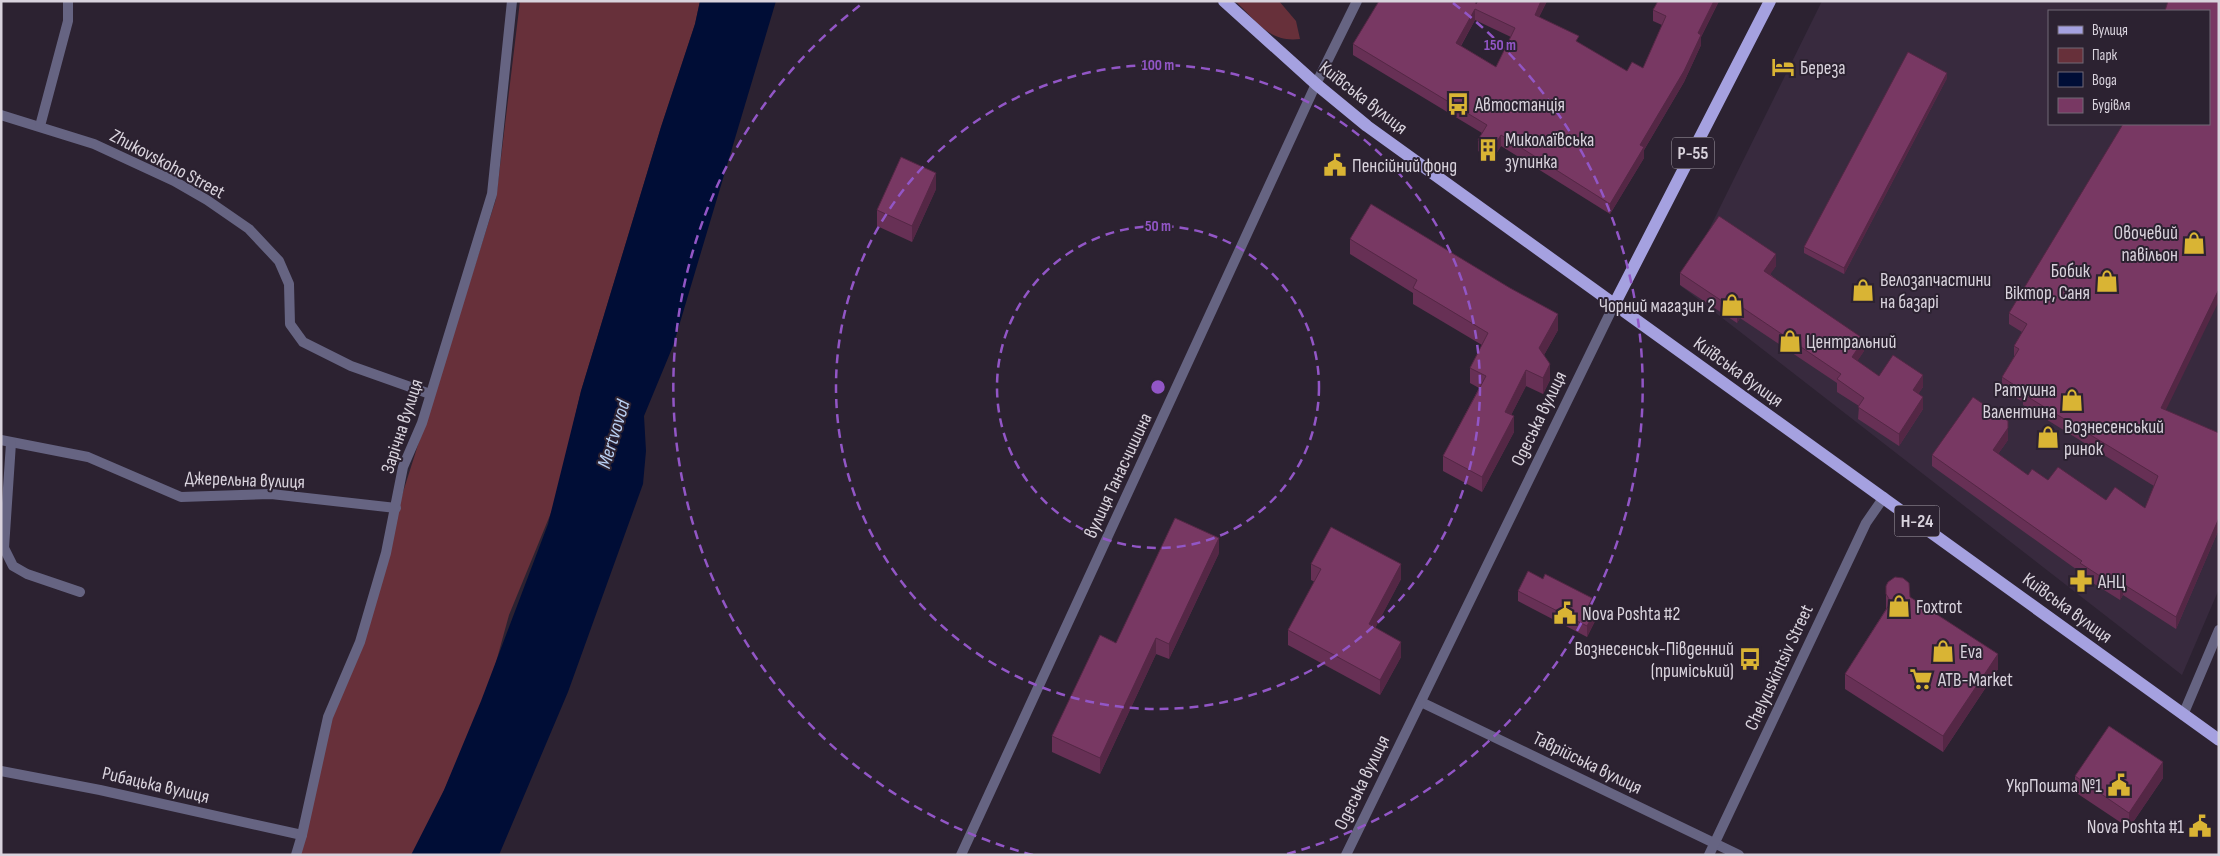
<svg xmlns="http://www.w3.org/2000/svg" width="2220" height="856" font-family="'Sofia Sans Condensed',sans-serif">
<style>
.built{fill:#382a3e;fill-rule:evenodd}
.green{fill:#67303a}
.water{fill:#000d36}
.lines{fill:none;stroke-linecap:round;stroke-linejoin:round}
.minor{stroke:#666482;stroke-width:10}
.primary{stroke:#a5a1e0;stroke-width:12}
.wall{fill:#673055;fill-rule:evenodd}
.shaded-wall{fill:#542745}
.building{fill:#783863;stroke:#542745;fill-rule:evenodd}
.ring{fill:none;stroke:#9256c6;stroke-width:2.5;stroke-dasharray:9 6}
.labels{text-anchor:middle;stroke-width:4;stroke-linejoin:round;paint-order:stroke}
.shield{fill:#2c2231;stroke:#a59ea9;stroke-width:1}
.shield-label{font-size:18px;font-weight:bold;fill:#d9d3dd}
.poi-label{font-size:19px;fill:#d9d3dd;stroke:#2c2231;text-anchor:start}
.street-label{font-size:19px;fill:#d9d3dd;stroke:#2c2231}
.water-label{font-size:20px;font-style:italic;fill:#b9cff2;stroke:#2c2231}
.centre{fill:#9256c6;stroke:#2c2231;stroke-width:2.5}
.ring-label{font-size:15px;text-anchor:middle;font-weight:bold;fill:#9256c6;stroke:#2c2231;stroke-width:4;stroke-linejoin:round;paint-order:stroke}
</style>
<rect width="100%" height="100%" fill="#2c2231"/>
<path class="built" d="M 1822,1 L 2219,1 L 2219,589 L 2182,675 L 1681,286 ZM 2049,11 L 2209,11 L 2209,124 L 2049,124 Z"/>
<g class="green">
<polygon points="520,1 700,1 695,24 661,127 581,391 555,503 509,615 487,695 415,855 298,855 331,719 496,199"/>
<path d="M 1235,1 L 1279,1 L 1296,21 L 1300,39 C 1269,43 1257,21 1235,1 Z"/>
</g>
<polygon class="water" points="700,1 776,1 673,346 644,416 646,451 643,484 568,692 499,855 411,855 444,790 481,701 548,524 581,391 661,127 695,24"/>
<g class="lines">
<g class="minor">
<polyline points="1,115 94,144 174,181 207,200 249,229 279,261 289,284 290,324 303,342 351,366 430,394"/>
<polyline points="40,126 68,21 68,1"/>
<polyline points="1,440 88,457 181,497 271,494 396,508"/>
<polyline points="11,443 4,548 13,566 27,574 80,592"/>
<polyline points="1421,702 1739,855"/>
<polyline points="2183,715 2219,630"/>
<polyline points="1,771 100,790 302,835"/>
<polyline points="296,855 302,835 328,717 360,642 386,553 403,467 422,423 492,194 512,1"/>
<polyline points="961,855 1316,84 1357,1"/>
<polyline points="1346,855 1614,305"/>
<polyline points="1709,855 1866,523 1884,497"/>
</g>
<g class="primary">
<polyline points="1224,1 1316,84 1367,126 2219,740"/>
<polyline points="1614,305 1770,1"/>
</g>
</g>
<g class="wall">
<path d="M 1478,1 L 1547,1 L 1539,17 L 1579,43 L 1627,71 L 1643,68 L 1662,25 L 1653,21 L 1653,10 L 1658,1 L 1719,1 L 1701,37 L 1701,45 L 1684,82 L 1644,150 L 1644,158 L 1610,214 L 1501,146 L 1492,160 L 1478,151 L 1478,140 L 1482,133 L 1353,55 L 1353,44 L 1476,4 ZM 1475,20 L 1511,37 L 1496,67 L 1461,46 Z"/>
<polygon points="1947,78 1844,274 1804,253 1804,247"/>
<polygon points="936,189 912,242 877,226 877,210"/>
<polygon points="1350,239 1558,330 1544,355 1550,380 1543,394 1526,386 1511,415 1514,432 1482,492 1443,471 1443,456 1479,388 1470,383 1470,368 1482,345 1413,304 1413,293 1350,254"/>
<polygon points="1776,266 1770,274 1864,351 1857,361 1879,376 1923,387 1918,394 1923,409 1899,446 1858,419 1859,406 1837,392 1837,383 1740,318 1737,323 1680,285 1680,273"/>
<polygon points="2009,313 2165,410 2219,433 2219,529 2176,629 2123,595 2120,600 2080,575 2080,572 1932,466 1932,455 2008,440 1998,454 2028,475 2048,480 2106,500 2145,508 2154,486 2023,405 2023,402 2002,389 2002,377 2014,357 2014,346 2022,332 2009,324"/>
<polygon points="1219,553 1169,659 1156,654 1100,774 1052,752 1052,736"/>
<polygon points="1311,564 1401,579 1375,628 1401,657 1380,695 1288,645 1288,630 1315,582 1311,580"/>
<polygon points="1886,586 1910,597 1998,669 1943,752 1845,689 1845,674 1886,609"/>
<polygon points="1518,591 1592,609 1595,621 1587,637 1518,601"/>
<polygon points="2075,776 2163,778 2129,828 2075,792"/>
</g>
<g class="shaded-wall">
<polygon points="1541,1 1547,1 1535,25 1535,15"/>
<polygon points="1714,1 1719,1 1701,37 1701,45 1684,82 1644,150 1644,158 1610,214 1610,204"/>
<polygon points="1475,9 1475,20 1456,54 1456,43"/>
<polygon points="1947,73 1947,78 1844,274 1844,268"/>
<polygon points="1501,135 1501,146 1492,160 1492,149"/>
<polygon points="936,173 936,189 912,242 912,226"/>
<polygon points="1776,254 1776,266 1764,283 1764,271"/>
<polygon points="2219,289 2219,301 2161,420 2161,408"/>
<polygon points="1740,306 1740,318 1737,323 1737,311"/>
<polygon points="1558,314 1558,330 1539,364 1539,348"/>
<polygon points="1864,339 1864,351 1852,369 1852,357"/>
<polygon points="1550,364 1550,380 1543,394 1543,378"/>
<polygon points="1526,370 1526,386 1505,427 1505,412"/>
<polygon points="1923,375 1923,387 1913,402 1913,390"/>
<polygon points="1923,397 1923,409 1899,446 1899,434"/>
<polygon points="1514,416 1514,432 1482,492 1482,477"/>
<polygon points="2008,428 2008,440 1993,461 1993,450"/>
<polygon points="2219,518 2219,529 2176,629 2176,617"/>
<polygon points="1219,538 1219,553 1169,659 1169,644"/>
<polygon points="1401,564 1401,579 1369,640 1369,624"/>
<polygon points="2123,584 2123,595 2120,600 2120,589"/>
<polygon points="1592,598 1592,609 1588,607"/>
<polygon points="1595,611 1595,621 1587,637 1587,626"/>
<polygon points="1156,638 1156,654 1100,774 1100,758"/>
<polygon points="1401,642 1401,657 1380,695 1380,680"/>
<polygon points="1998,654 1998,669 1943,752 1943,736"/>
<polygon points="2163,762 2163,778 2129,828 2129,813"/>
</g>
<g class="building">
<path d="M 1379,1 L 1476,1 L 1476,4 L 1478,1 L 1541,1 L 1535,15 L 1579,36 L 1576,41 L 1627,71 L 1632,62 L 1643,68 L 1666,16 L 1653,10 L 1658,1 L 1714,1 L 1698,33 L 1701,35 L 1684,71 L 1640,145 L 1644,147 L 1610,204 L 1501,135 L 1492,149 L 1478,140 L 1487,125 L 1353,44 ZM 1475,9 L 1515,28 L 1496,67 L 1456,43 Z"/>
<polygon points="2168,1 2219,1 2219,289 2161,408 2219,433 2219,518 2176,617 2123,584 2120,589 2080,563 2082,561 1932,455 1973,397 2008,421 2008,428 1993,450 2028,475 2032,469 2048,480 2058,467 2106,500 2115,487 2145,508 2158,476 2023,394 2025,392 2002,377 2019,349 2014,346 2027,324 2009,313 2123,124 2209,124 2209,11 2165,11"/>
<polygon points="1908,52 1947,73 1844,268 1804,247"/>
<polygon points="901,157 936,173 912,226 877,210"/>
<polygon points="1371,204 1510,288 1558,314 1539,348 1550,364 1543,378 1526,370 1505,412 1514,416 1482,477 1443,456 1486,376 1470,368 1488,333 1413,288 1417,280 1350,239"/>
<polygon points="1719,216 1776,254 1764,271 1864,339 1852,357 1879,376 1893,355 1923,375 1913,390 1923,397 1899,434 1858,407 1864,398 1837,379 1841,374 1740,306 1737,311 1680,273"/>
<polygon points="1175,518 1219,538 1169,644 1156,638 1100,758 1052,736 1100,635 1116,643"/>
<polygon points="1331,527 1401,564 1369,624 1401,642 1380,680 1288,630 1321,569 1311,564"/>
<polygon points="1528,571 1543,579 1545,574 1592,598 1588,607 1595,611 1587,626 1518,591"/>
<polygon points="1895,577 1903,578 1909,583 1910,597 1998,654 1943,736 1845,674 1891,602 1886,594 1886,586 1888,582"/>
<polygon points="2109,726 2163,762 2129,813 2075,776"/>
</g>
<g class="ring">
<circle cx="1158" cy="387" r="161"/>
<circle cx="1158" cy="387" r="322"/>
<path d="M1033 855A484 484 0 0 1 863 3M1453 3A484 484 0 0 1 1283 855"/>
</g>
<defs>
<symbol id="hotel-bare" viewBox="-9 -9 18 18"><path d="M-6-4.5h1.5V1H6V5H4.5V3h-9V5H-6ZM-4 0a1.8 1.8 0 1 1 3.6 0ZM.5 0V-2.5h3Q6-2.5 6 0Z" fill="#d9b434" stroke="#2c2231" stroke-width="2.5" paint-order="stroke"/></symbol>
<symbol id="bus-bare" viewBox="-9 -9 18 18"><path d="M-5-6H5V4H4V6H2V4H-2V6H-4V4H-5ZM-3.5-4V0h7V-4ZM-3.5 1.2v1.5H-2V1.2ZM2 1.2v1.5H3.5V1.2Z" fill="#d9b434" stroke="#2c2231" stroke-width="2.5" paint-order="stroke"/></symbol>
<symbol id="building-bare" viewBox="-9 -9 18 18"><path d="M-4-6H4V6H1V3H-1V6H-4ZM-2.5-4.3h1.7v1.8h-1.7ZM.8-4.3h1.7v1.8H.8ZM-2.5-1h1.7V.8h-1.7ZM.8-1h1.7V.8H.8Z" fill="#d9b434" stroke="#2c2231" stroke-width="2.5" paint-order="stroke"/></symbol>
<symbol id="civic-bare" viewBox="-9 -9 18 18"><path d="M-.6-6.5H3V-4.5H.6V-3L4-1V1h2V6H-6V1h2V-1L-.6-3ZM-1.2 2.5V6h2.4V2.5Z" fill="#d9b434" stroke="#2c2231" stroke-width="2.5" paint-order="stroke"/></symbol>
<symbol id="shop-bare" viewBox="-9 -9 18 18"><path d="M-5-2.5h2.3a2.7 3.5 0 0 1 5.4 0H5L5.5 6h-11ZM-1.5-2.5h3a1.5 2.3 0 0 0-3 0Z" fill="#d9b434" stroke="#2c2231" stroke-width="2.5" paint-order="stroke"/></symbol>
<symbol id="pharmacy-bare" viewBox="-9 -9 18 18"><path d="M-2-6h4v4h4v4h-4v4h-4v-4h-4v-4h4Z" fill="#d9b434" stroke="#2c2231" stroke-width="2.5" paint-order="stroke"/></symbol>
<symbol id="supermarket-bare" viewBox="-9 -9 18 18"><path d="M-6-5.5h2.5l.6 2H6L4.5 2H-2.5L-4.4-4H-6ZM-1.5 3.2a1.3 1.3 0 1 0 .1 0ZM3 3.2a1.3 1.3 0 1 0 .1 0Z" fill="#d9b434" stroke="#2c2231" stroke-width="2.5" paint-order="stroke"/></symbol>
</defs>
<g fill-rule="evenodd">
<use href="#hotel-bare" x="1767" y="51" width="32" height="32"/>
<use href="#bus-bare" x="1442" y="88" width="32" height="32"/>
<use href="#building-bare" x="1472" y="134" width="32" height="32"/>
<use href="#civic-bare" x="1319" y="149" width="32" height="32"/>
<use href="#shop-bare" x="2178" y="227" width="32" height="32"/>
<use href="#shop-bare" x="2091" y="265" width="32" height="32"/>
<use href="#shop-bare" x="1847" y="274" width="32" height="32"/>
<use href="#shop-bare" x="1716" y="289" width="32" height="32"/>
<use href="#shop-bare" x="1774" y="325" width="32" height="32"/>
<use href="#shop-bare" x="2056" y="384" width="32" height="32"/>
<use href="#shop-bare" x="2032" y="421" width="32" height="32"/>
<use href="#pharmacy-bare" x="2065" y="565" width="32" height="32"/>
<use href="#shop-bare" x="1883" y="590" width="32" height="32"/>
<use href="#civic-bare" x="1549" y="597" width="32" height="32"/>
<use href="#shop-bare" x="1927" y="635" width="32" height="32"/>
<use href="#bus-bare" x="1734" y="643" width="32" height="32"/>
<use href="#supermarket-bare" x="1905" y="663" width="32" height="32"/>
<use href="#civic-bare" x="2103" y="769" width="32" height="32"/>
<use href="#civic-bare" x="2184" y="810" width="32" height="32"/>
</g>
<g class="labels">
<g class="shield">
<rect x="1672" y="137.5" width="42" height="31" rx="4"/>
<rect x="1894.5" y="505.5" width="45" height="31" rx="4"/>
</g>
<g class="shield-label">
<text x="1693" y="159">Р-55</text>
<text x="1917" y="527">Н-24</text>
</g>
<g class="poi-label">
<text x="1800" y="74">Береза</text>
<text x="1475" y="111">Автостанція</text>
<text x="1505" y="146">Миколаївська<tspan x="1505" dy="22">зупинка</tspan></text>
<text x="1352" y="172">Пенсійний фонд</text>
<text x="2178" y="239" text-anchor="end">Овочевий<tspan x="2178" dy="22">павільон</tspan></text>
<text x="2090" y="277" text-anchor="end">Бобик<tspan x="2090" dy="22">Віктор, Саня</tspan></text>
<text x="1880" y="286">Велозапчастини<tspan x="1880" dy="22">на базарі</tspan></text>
<text x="1715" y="312" text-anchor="end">Чорний магазин 2</text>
<text x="1806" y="348">Центральний</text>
<text x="2056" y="396" text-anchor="end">Ратушна<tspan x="2056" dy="22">Валентина</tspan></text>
<text x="2064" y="433">Вознесенський<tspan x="2064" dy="22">ринок</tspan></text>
<text x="2098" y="588">АНЦ</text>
<text x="1916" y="613">Foxtrot</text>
<text x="1582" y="620">Nova Poshta #2</text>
<text x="1734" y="655" text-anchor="end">Вознесенськ-Південний<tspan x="1734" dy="22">(приміський)</tspan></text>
<text x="1960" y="658">Eva</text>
<text x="1938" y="686">ATB-Market</text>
<text x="2102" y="792" text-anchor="end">УкрПошта №1</text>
<text x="2184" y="833" text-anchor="end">Nova Poshta #1</text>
</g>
<g class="street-label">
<text transform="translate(1364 97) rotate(38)" y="7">Київська вулиця</text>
<text transform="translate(168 163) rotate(28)" y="7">Zhukovskoho Street</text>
<text transform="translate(1739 371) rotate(36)" y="7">Київська вулиця</text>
<text transform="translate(1538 418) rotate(-64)" y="7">Одеська вулиця</text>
<text transform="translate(401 426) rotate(-72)" y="7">Зарічна вулиця</text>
<text transform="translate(1117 475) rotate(-65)" y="7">вулиця Танасчишина</text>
<text transform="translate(245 479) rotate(2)" y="7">Джерельна вулиця</text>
<text transform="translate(2068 607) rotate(36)" y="7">Київська вулиця</text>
<text transform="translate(1778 667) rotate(-65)" y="7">Chelyuskintsiv Street</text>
<text transform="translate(1588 762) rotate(26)" y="7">Таврійська вулиця</text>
<text transform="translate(1361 782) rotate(-64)" y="7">Одеська вулиця</text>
<text transform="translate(156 784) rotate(13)" y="7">Рибацька вулиця</text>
</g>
<g class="water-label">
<text transform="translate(613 434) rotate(-73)" y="7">Mertvovod</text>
</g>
</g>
<circle cx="1158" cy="387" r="8" class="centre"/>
<g class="ring-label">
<text x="1500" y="50">150 m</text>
<text x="1158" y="70">100 m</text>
<text x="1158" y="231">50 m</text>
</g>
<rect width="2220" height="856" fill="none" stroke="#d9d3dd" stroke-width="5"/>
<rect x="2048" y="10" width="162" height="115" fill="#2c2231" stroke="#716976"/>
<rect x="2058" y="26" width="25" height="8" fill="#a5a1e0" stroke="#716976"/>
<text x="2092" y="35" font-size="15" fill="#d9d3dd">Вулиця</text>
<rect x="2058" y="48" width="25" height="15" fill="#67303a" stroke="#716976"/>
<text x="2092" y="60" font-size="15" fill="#d9d3dd">Парк</text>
<rect x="2058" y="72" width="25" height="15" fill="#000d36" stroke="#716976"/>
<text x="2092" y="85" font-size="15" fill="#d9d3dd">Вода</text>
<rect x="2058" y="98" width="25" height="15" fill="#783863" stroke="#716976"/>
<text x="2092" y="110" font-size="15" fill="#d9d3dd">Будівля</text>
</svg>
